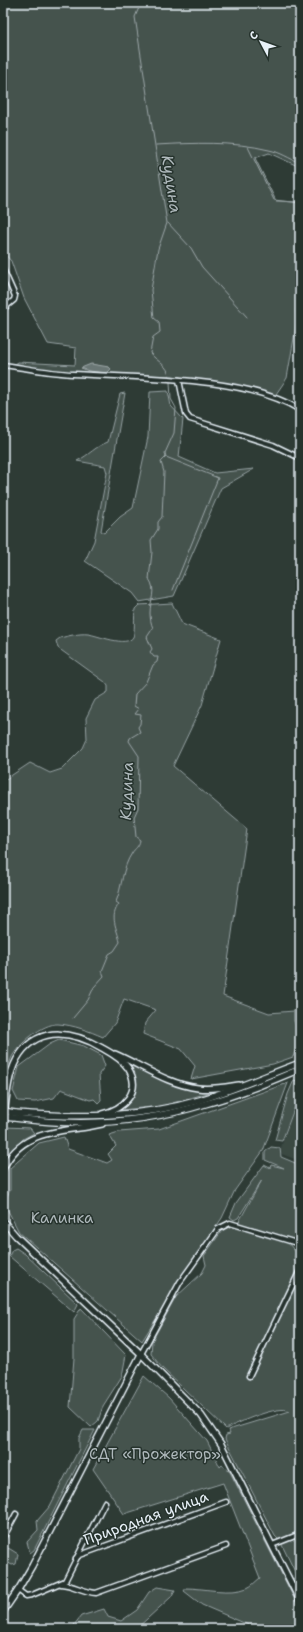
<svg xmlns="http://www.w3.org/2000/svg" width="303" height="1632" font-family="'Shantell Sans',sans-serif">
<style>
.built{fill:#3b4843}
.green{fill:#45524e;stroke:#96a2a3}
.water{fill:#6b7775;stroke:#9da8a9}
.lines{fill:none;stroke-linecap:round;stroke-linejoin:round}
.stream{stroke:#9da8a9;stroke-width:1}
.minor-casing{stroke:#e8f1f8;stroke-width:7}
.major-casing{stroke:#e8f1f8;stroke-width:8}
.highway-casing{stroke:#e8f1f8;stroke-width:8}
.minor{stroke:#26332d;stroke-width:4}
.major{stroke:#26332d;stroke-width:5}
.highway{stroke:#26332d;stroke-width:5.5}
.highway-bridge-casing{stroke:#e8f1f8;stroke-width:8;stroke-linecap:butt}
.highway-bridge{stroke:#26332d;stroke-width:5.5}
.labels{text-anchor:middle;stroke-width:3;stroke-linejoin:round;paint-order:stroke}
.park-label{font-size:15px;fill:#afb9bc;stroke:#26332d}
.street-label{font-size:15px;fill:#e8f1f8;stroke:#26332d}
.water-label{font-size:16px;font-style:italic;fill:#b0babd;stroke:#26332d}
</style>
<rect width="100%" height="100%" fill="#2e3b35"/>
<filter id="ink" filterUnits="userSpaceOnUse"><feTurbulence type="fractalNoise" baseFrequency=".025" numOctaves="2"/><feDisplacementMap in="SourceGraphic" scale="8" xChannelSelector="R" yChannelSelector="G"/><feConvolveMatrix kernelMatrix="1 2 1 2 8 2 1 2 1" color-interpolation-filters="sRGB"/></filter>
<g filter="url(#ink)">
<polygon class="built" points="300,1093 300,1161 279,1153"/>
<g class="green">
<polygon points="3,3 300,3 300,167 269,153 255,158 276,201 300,202 300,301 296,310 297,321 287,378 274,397 227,385 172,376 62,372 14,365 18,362 75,365 76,348 48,344 24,298 11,261 3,252"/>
<path d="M 168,391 L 171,406 L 183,419 L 179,457 L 215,473 L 254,469 L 221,488 L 174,596 L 139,602 L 132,593 L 85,561 L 94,541 L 107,473 L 105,466 L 77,461 C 89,455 96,446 108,442 L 120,394 L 125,393 L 101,531 L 104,533 L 120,517 L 133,508 L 148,437 L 150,392 Z"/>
<path d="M 172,603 L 182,624 L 221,639 L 202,705 L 173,766 L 247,829 L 223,996 L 269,1013 L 294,1011 L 294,1021 L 300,1036 L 293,1057 L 273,1064 L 191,1079 L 195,1066 L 181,1049 L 143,1034 L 145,1023 L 156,1010 L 124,999 L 115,1023 L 103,1037 C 89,1031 74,1025 58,1024 C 43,1023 17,1045 11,1059 C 6,1071 5,1086 3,1099 L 3,781 L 30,763 L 50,773 L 62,769 L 83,748 L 87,739 L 86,718 L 95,700 L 108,692 L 108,686 L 105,682 L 58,648 L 56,641 L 60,638 C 68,636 79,633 88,634 C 97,635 127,648 133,637 C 135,634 134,615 135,609 L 139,605 Z"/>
<polygon points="59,1040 84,1046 101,1055 105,1066 99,1074 101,1100 98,1103 94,1099 90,1100 61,1089 54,1098 35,1102 18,1101 13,1091 19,1067 50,1044"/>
<path d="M 132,1065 C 161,1082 187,1093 222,1089 L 162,1106 L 121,1110 C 136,1097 140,1083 130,1066 Z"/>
<polygon points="294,1080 300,1082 300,1093 282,1141 275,1140 288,1094"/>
<polygon points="288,1083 263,1151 235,1190 222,1218 188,1268 142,1341 19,1232 4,1203 10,1190 10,1168 39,1143 64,1137 68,1149 107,1163 112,1160 108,1154 116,1146 109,1135 119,1132 159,1129"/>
<polygon points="5,1127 30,1128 34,1133 23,1139 3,1159"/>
<polygon points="271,1147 280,1148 281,1157 300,1165 300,1244 237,1225 262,1180 238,1218 234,1220 230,1217 236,1203 264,1165 270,1168 271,1165 284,1168 265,1160 265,1152"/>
<path d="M 229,1226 L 234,1226 L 287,1242 L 296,1252 L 294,1260 L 300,1261 L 300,1582 L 280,1541 L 275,1536 L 225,1439 L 226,1435 L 230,1434 L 228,1430 L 290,1411 C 279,1404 237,1423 226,1429 L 162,1368 L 151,1354 L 152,1341 L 176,1297 L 202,1273 L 206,1265 L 204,1256 L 221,1232 Z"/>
<polygon points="16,1248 25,1254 78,1304 74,1312 9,1256 12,1250"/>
<polygon points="81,1308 126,1355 122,1376 103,1406 98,1421 91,1427 70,1407 74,1358 74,1319"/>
<path d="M 144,1376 L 169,1398 L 207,1441 L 220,1467 L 222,1465 L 229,1470 L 300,1610 L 300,1629 L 258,1629 L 202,1605 L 184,1591 L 186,1588 C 205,1588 230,1595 247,1588 C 252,1586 256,1581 260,1578 L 223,1483 L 124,1514 L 93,1469 Z"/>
<polygon points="83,1430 95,1430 34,1550 30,1553 27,1542 38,1530 37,1521 50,1506 79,1449 79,1438"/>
<polygon points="3,1547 10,1549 18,1554 16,1564 12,1565 3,1560"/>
<polygon points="157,1587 175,1590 171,1597 136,1629 71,1629 81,1616 104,1609 108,1617 121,1621 137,1610 149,1592"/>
</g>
<polygon class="water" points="91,364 109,367 111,369 107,373 89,371 81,368"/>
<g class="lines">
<g class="stream">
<path d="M 141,3 L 135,17 L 167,223 L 158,249 L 151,290 L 154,318 L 159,322 L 160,332 L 153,337 L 150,353 C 157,362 169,365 169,377"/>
<path d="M 156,145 C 193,143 233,141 269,150 C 280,152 290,159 300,163"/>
<polyline points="248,147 274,200 300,203"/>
<polyline points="168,223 191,248 202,267 247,317"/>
<polyline points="166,457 218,478 173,590"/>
<path d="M 73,1018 L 88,1000 L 94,987 L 104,976 L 102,971 L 109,954 L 114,951 L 120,942 C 117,928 109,917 119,904 L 116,902 C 122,887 122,868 132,853 C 135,848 139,847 140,840 L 136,837 L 134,817 L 138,808 L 139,756 L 129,741 L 130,738 L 140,732 L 138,727 L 140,724 L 141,715 L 135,714 L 139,709 L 134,706 L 135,694 L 146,682 L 153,665 L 157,662 L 158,657 L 154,657 L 150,652 L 152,649 L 147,637 L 153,628 C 151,624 150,618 150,613 C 150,600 157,590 149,579 L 152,552 L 151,540 L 158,529 L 158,522 L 162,517 L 164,472 L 161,462 L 166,457 L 165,453 L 174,433 L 176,408 L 171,399 L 170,382"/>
</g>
<defs>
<g id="minor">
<polyline points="3,269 15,296 14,300 3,309"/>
<path d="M 3,365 C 26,368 49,373 73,374 C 136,378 247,376 300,410"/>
<polyline points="179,380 186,414 190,419 273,445 300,458"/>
<polyline points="141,1354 180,1282 218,1229 230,1223 300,1244"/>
<polyline points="249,1376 300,1270"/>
<polyline points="3,1538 16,1514"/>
<polyline points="272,1545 300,1534"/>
<polyline points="76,1558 80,1555 226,1502"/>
<path d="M 61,1584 C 74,1585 83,1592 96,1593 L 226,1546"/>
<polyline points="18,1590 26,1596 32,1595 65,1581 105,1502"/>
</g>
<g id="major">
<path d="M 115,1054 C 143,1066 167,1084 198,1088 C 211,1090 226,1087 239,1085"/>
<path d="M 4,1115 C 7,1095 8,1071 20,1054 C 41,1025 75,1032 102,1048 C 111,1053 122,1059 128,1068 C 143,1092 123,1109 102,1114"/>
<path d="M 3,1169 C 22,1127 64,1133 102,1124"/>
<polyline points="3,1221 16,1236 141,1354 201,1415 221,1444 300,1601"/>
<polyline points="3,1612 18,1590 32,1566 141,1354"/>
</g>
<g id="highway">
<path d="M 15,1113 C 78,1118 139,1118 200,1100 C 234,1090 267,1075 300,1063"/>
<path d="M 15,1118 C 79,1127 144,1123 205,1104 C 238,1095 269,1082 300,1069"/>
</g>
</defs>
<use href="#minor" class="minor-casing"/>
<use href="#major" class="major-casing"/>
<use href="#highway" class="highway-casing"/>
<use href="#minor" class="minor"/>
<use href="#major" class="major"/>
<use href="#highway" class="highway"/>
<defs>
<g id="highway-bridge">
<polyline points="3,1111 15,1113"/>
<polyline points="3,1117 15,1118"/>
</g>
</defs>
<use href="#highway-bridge" class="highway-bridge-casing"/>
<use href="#highway-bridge" class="highway-bridge"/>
</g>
</g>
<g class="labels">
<g class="park-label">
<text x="62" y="1223">Калинка</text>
<text x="155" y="1459">СДТ «Прожектор»</text>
</g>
<g class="street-label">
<text transform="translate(146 1518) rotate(-20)" y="5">Природная улица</text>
</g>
<g class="water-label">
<text transform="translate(172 184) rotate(81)" y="6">Кудина</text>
<text transform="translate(126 791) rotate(-88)" y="6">Кудина</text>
</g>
</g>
<rect width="303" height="1632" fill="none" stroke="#26332d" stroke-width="16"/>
<rect x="8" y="8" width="287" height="1616" fill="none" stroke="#e8f1f8" stroke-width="1.5" filter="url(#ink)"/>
<g transform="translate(261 42) rotate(311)" stroke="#26332d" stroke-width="3" paint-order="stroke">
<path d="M0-3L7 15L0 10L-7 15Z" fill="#e8f1f8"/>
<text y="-6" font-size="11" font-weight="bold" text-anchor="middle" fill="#e8f1f8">С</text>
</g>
</svg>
